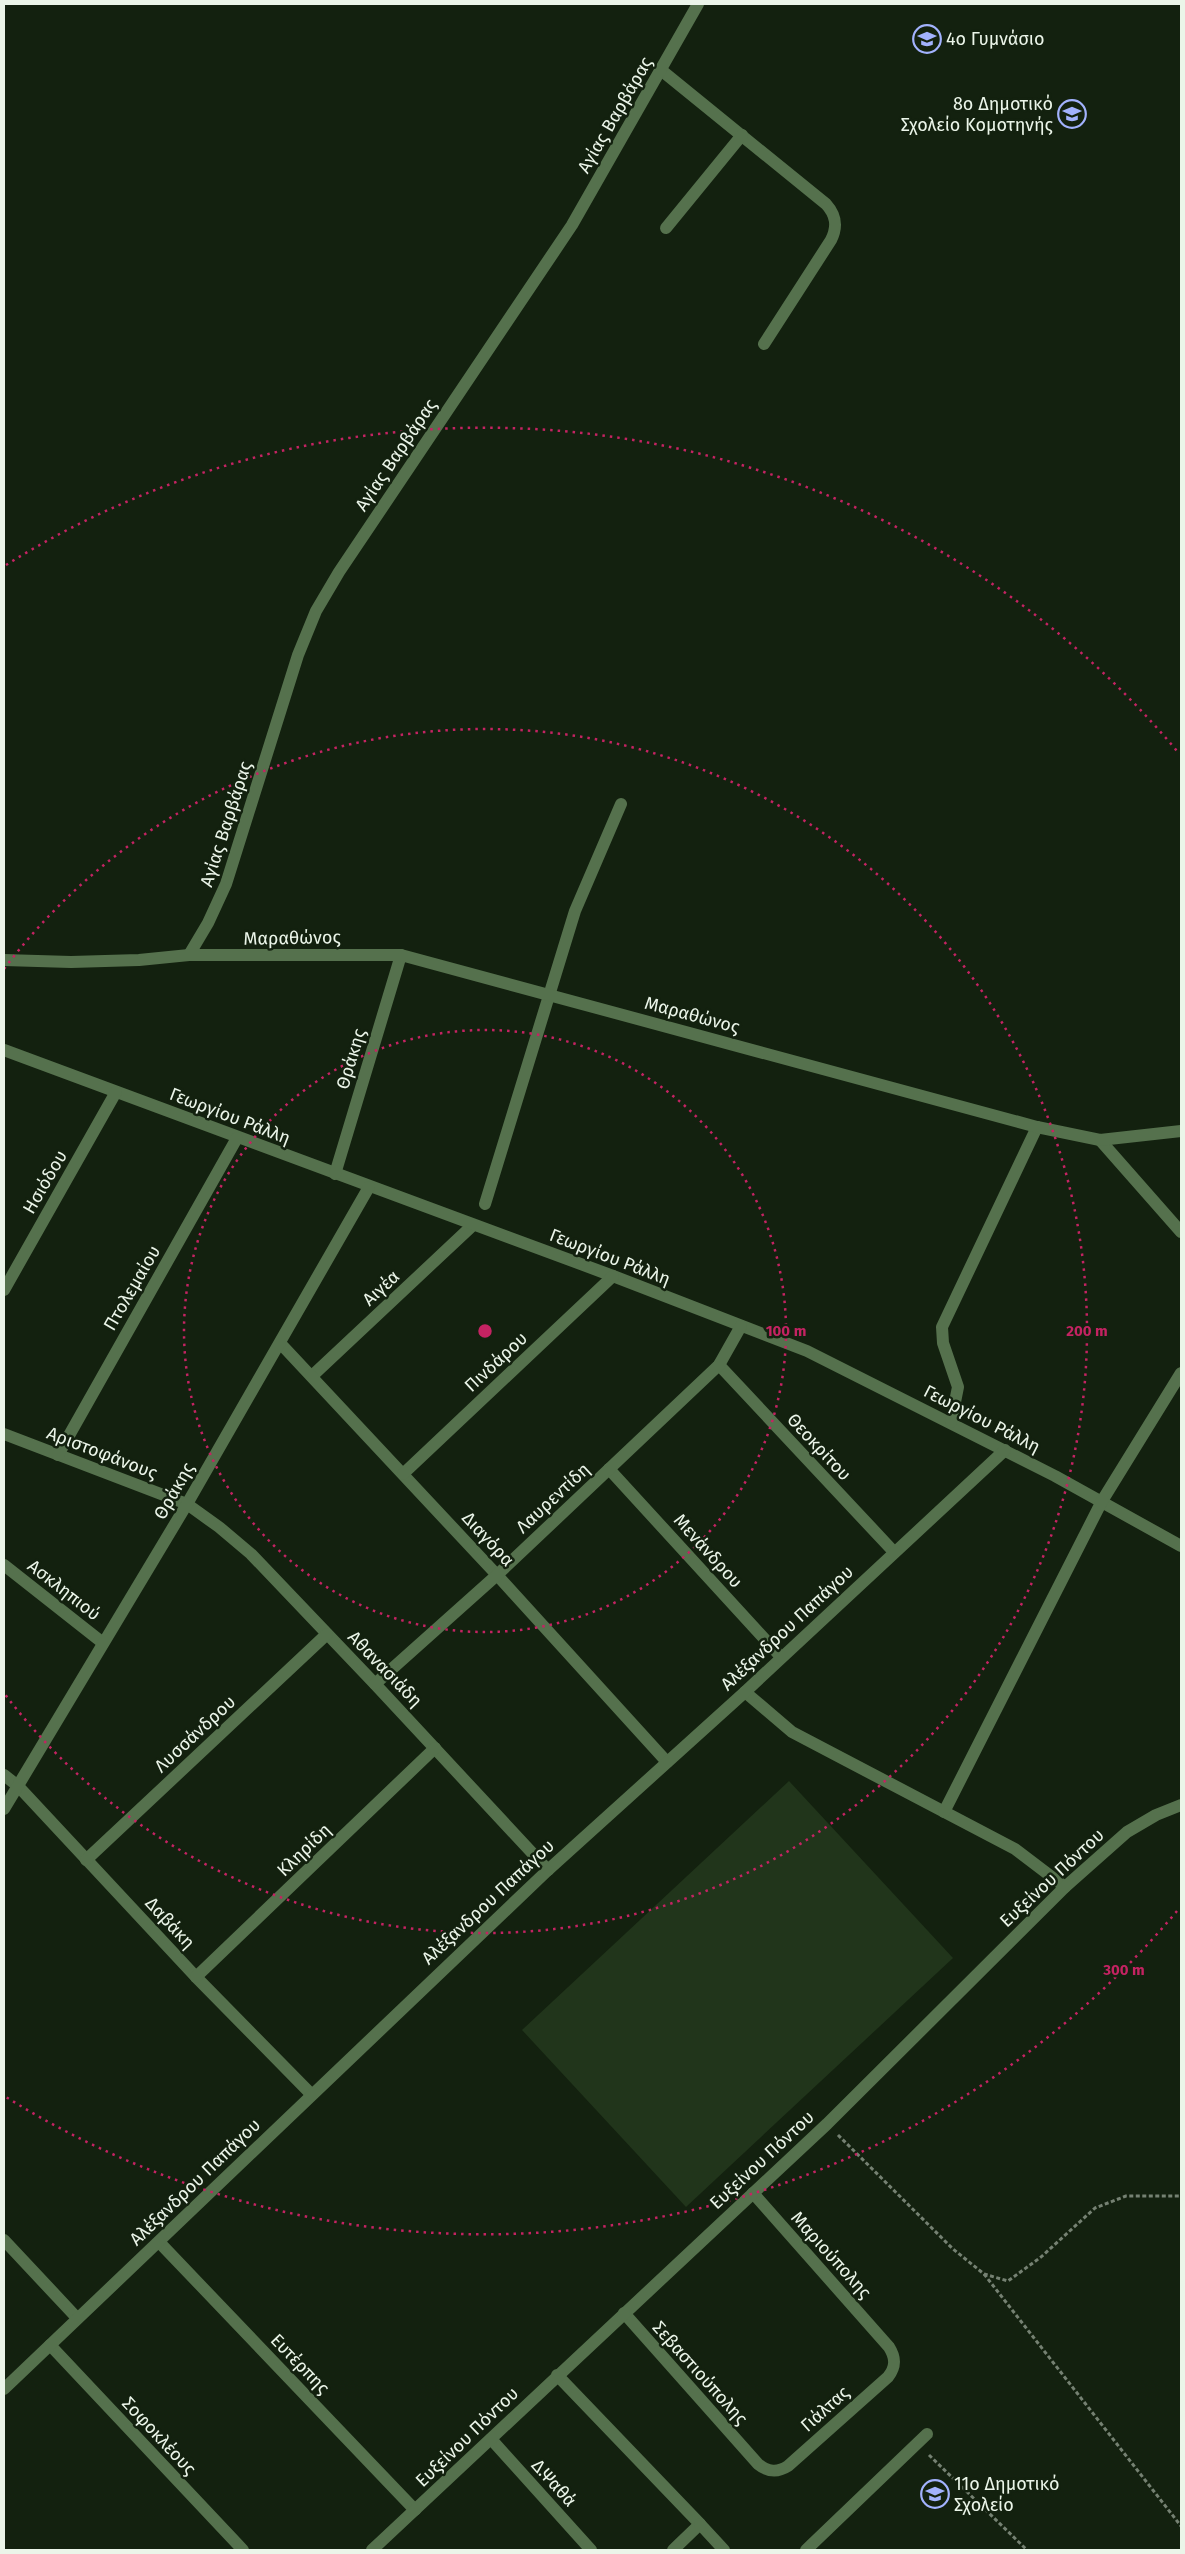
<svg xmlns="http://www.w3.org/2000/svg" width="1185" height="2554" font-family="'Fira Sans',sans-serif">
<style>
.green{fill:#21351b}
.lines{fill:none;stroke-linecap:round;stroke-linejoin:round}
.path{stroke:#758172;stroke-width:3;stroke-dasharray:4 2.5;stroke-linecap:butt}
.pedestrian{stroke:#55714d;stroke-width:12}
.minor{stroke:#55714d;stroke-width:12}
.tertiary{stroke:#55714d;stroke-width:12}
.ring{fill:none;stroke:#c42362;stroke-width:2.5;stroke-dasharray:2.5 5}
.labels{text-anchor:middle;stroke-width:5;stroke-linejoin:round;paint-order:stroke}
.poi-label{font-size:18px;fill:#ebf5e9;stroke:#13210f;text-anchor:start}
.street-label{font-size:18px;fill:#ebf5e9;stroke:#13210f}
.centre{fill:#c42362;stroke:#13210f;stroke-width:2.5}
.ring-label{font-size:15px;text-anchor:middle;font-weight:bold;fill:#c42362;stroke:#13210f;stroke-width:5;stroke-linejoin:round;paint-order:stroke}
</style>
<rect width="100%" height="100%" fill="#13210f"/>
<polygon class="green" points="789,1781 953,1958 686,2207 522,2030"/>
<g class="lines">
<g class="path">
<polyline points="838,2135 953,2249 984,2274 1008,2281 1041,2257 1095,2208 1126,2196 1181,2196"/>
<polyline points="984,2274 1181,2526"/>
<polyline points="929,2455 1027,2550"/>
</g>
<polyline class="pedestrian" points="312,1376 473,1225"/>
<g class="minor">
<path d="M 661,70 L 826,204 C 836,215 838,226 831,240 L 764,344"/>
<polyline points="666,228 742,135"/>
<polyline points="4,1050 613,1276 807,1351 1055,1476 1181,1546"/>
<polyline points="1100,1140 1181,1232"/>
<polyline points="335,1174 401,955"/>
<polyline points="485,1204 575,911 621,804"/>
<polyline points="4,1290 116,1092"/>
<polyline points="280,1343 497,1575 667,1762"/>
<polyline points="719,1365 894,1552"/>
<polyline points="951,1422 958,1387 943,1343 942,1327 1037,1127"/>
<polyline points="4,1434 187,1504 219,1527 251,1554 375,1684 548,1870"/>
<polyline points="58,1455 237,1138"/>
<polyline points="609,1469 781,1657"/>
<polyline points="403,1474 613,1276"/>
<polyline points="4,1565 103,1643"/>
<polyline points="375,1684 497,1575 719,1365 741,1326"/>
<polyline points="745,1692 792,1732 1015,1849 1065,1887"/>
<polyline points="4,1775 18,1786 196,1977 311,2094"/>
<polyline points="4,1809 187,1504 369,1187"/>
<polyline points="944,1812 1102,1501 1181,1373"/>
<polyline points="86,1860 327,1634"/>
<polyline points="196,1977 435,1748"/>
<polyline points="4,2240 77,2318"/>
<polyline points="159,2242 415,2510"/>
<path d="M 624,2313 L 758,2464 C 768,2472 777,2473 788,2466 L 888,2377 C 896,2367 896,2358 889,2347 L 753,2193"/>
<polyline points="50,2345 243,2550"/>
<polyline points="557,2375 700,2524 673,2550"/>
<polyline points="4,2389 548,1870 745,1692 1005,1450"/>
<polyline points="491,2439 591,2550"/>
<polyline points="700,2524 724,2550"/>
<polyline points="806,2550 927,2434"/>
</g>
<g class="tertiary">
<polyline points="189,955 208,923 226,884 298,655 316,611 339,572 572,225 698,4"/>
<polyline points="4,960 71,962 139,960 189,955 401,955 1037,1127 1100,1140 1181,1131"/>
<polyline points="372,2550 827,2124 1065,1887 1127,1832 1156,1815 1181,1805"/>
</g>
</g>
<g class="ring">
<circle cx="485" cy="1331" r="301"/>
<path d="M4 969A602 602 0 1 1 4 1693"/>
<path d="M1177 1911A903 903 0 0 1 6 2097M6 565A903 903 0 0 1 1177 751"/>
</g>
<defs>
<symbol id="school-ring" viewBox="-11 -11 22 22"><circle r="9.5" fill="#13210f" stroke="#a2b2fd" stroke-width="1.5"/><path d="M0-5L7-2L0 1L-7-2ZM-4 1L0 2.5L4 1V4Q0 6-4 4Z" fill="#a2b2fd"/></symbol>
</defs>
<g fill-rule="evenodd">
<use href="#school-ring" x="911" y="23" width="32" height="32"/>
<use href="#school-ring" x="1056" y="98" width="32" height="32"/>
<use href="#school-ring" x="919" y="2478" width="32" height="32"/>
</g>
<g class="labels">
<g class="poi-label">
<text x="946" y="45">4ο Γυμνάσιο</text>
<text x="1053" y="110" text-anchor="end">8ο Δημοτικό<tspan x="1053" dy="21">Σχολείο Κομοτηνής</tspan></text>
<text x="954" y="2490">11ο Δημοτικό<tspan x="954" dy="21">Σχολείο</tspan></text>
</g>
<g class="street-label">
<text transform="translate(615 115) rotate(-60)" y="6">Αγίας Βαρβάρας</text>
<text transform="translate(396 455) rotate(-56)" y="6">Αγίας Βαρβάρας</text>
<text transform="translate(226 824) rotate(-72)" y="6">Αγίας Βαρβάρας</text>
<text transform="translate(292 938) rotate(-1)" y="6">Μαραθώνος</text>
<text transform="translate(692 1015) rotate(15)" y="6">Μαραθώνος</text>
<text transform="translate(351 1059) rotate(-73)" y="6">Θράκης</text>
<text transform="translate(230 1116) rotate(21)" y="6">Γεωργίου Ράλλη</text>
<text transform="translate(45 1182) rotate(-60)" y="6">Ησιόδου</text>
<text transform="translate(610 1257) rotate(21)" y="6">Γεωργίου Ράλλη</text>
<text transform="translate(132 1288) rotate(-60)" y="6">Πτολεμαίου</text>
<text transform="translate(381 1288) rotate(-43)" y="6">Αιγέα</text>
<text transform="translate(496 1362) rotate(-43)" y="6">Πινδάρου</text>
<text transform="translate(982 1419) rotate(27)" y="6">Γεωργίου Ράλλη</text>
<text transform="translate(819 1447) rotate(47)" y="6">Θεοκρίτου</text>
<text transform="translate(102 1453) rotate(21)" y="6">Αριστοφάνους</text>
<text transform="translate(174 1491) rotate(-60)" y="6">Θράκης</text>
<text transform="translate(553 1498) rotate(-43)" y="6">Λαυρεντίδη</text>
<text transform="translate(488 1539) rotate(47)" y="6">Διαγόρα</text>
<text transform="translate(708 1551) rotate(48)" y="6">Μενάνδρου</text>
<text transform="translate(64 1590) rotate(38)" y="6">Ασκληπιού</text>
<text transform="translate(787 1628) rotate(-43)" y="6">Αλέξανδρου Παπάγου</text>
<text transform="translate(385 1669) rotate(46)" y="6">Αθανασιάδη</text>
<text transform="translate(195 1734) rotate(-43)" y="6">Λυσσάνδρου</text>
<text transform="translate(304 1850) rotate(-44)" y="6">Κληρίδη</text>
<text transform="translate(1052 1878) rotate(-43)" y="6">Ευξείνου Πόντου</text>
<text transform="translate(488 1902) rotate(-43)" y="6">Αλέξανδρου Παπάγου</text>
<text transform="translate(170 1923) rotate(47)" y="6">Δαβάκη</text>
<text transform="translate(762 2160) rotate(-43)" y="6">Ευξείνου Πόντου</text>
<text transform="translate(195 2182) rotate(-44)" y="6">Αλέξανδρου Παπάγου</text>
<text transform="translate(831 2255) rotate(48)" y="6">Μαριούπολης</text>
<text transform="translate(300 2364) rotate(46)" y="6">Ευτέρπης</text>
<text transform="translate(700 2373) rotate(48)" y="6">Σεβαστιούπολης</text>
<text transform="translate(825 2409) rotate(-42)" y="6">Γιάλτας</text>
<text transform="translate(159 2436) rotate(47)" y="6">Σοφοκλέους</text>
<text transform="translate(467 2437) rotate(-44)" y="6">Ευξείνου Πόντου</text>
<text transform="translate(554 2483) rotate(48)" y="6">Δ.Ψαθά</text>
</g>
</g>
<circle cx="485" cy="1331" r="8" class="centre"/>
<g class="ring-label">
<text x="786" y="1336">100 m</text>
<text x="1087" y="1336">200 m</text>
<text x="1124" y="1975">300 m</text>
</g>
<rect width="1185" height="2554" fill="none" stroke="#ebf5e9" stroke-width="10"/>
</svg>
